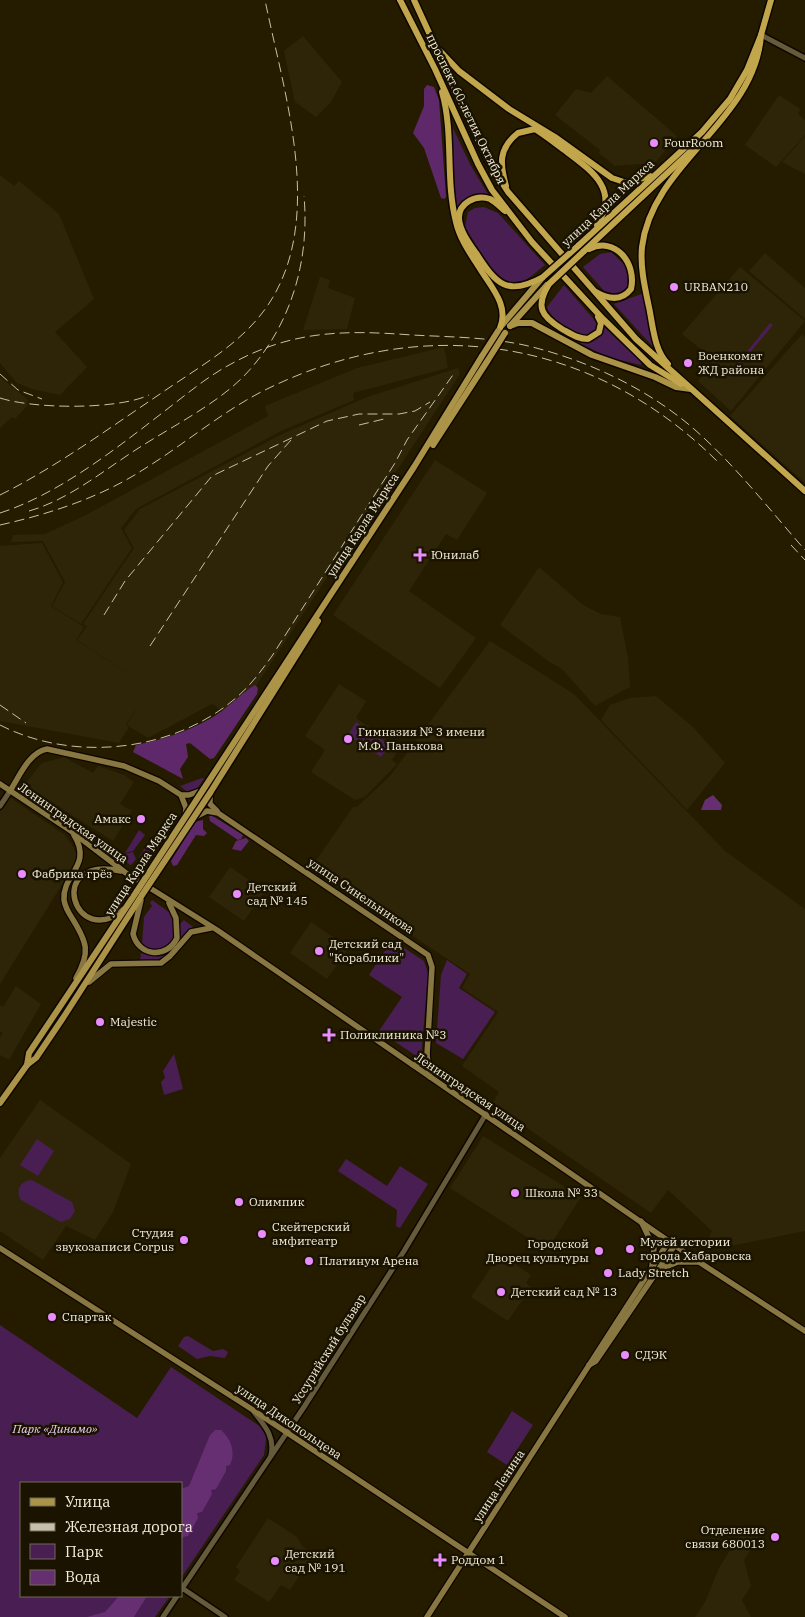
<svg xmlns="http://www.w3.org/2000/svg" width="805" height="1617" font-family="'IBM Plex Serif',serif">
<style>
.built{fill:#2e2508}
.green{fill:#491e52}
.forest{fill:#5f286b}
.water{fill:#662f72}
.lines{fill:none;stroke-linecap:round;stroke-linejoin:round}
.tertiary-casing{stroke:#0e0600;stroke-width:8}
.secondary-casing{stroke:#0e0600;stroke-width:8}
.primary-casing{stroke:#0e0600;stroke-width:9}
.trunk-casing{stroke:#0e0600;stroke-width:9}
.tertiary{stroke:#655b3b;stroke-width:5}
.secondary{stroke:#887741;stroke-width:5.5}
.primary{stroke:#ab9347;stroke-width:6}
.trunk{stroke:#c2a64b;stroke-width:6}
.rail{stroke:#c6bfab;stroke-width:1;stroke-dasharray:10 5;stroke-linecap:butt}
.primary-bridge-casing{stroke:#0e0600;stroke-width:9;stroke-linecap:butt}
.trunk-bridge-casing{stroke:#0e0600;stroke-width:9;stroke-linecap:butt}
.primary-bridge{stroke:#ab9347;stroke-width:6}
.trunk-bridge{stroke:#c2a64b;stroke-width:6}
.poi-dot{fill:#e98dfe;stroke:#1a1300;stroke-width:2}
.labels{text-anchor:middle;stroke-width:5;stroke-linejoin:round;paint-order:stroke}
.street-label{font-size:12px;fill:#f3eddb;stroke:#1a1300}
.poi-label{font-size:12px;fill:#f3eddb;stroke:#1a1300;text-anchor:start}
.park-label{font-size:12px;font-style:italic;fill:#edcef4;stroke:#1a1300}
</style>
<rect width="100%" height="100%" fill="#251c00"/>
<g class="built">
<polygon points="303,36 342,82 331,102 316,117 295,102 284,51"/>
<polygon points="607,76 677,136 655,163 615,166 599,153 600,150 555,115 576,89 591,93"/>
<polygon points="779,95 800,109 798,114 805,120 805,135 776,167 745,145"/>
<polygon points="805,136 805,174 782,162"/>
<polygon points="0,175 14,186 19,181 59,214 94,299 55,332 87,367 60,395 32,389 17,383 0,363"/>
<polygon points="765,253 805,288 805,319 749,271"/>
<polygon points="740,267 805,321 731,411 698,381 714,360 682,334"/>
<polygon points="320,277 330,280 328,288 355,298 347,329 303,330"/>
<polygon points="802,334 805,337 805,483 730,416"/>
<polygon points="444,347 448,368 353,393 354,400 279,432 136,509 121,528 132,548 81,624 52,606 65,582 43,541 11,542 13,535 45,534 86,515 268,416 265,406 357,368"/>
<polygon points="458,368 460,374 235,718 212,704 148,738 127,725 140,702 126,725 129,727 119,743 0,721 0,546 42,543 63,582 51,606 84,627 76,640 149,687 77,640 87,626 83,624 134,548 124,530 140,509 280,435 367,397"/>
<polygon points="0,377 28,400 27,406 15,419 12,417 0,428"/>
<polygon points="435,460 487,493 457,540 446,534 409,591 476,638 440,688 333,615"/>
<polygon points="539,567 583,605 601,614 620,617 628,658 630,687 595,706 562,669 551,663 500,625"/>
<polygon points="490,641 574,694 725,851 805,909 805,1231 726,1247 709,1237 712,1231 668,1190 651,1213 492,1104 499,1092 462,1066 498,1012 462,988 470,974 311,868 353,807 357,807 390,776"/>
<polygon points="339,684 366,701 356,718 392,743 397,752 392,760 397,764 365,797 355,800 311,772 325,750 305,736"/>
<polygon points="656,696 693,727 725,763 687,810 601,720 610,705 630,698"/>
<polygon points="64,757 93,773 98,766 124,775 134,782 120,804 132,811 113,841 24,785 42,763"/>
<polygon points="9,797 65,835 74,848 77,857 76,862 0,984 0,812"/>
<polygon points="230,867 265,891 244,921 209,897"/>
<polygon points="311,922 349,948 327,979 290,953"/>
<polygon points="16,986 41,1004 9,1060 0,1055 0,1037 3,1033 0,1031 0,1005 3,1007"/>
<polygon points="40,1100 131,1164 113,1212 95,1240 66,1226 43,1260 0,1231 0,1158"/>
<polygon points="483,1136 581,1197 547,1250 450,1188"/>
<polygon points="500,1254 531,1275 526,1283 531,1287 508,1321 471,1297"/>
<polygon points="268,1518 297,1537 302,1546 314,1554 290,1590 281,1585 269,1602 234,1580 240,1571 236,1567"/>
<polygon points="744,1528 758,1537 744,1560 751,1586 742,1600 751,1617 695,1617 705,1602 719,1568"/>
</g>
<g class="green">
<polygon points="451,124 471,166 489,196 456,209"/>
<path d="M 484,207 L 498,213 L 545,265 C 537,271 526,283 515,283 C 495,283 475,242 465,227 L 468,212 L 475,208 Z"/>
<path d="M 611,252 L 627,267 C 629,287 629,294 607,294 L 583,267 L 600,254 Z"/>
<path d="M 564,285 L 597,323 L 595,332 C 579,343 553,323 547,307 Z"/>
<polygon points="644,293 654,348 614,304"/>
<polygon points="770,323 773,325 738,367 736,365"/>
<path d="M 604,327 L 641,362 L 641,365 L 607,357 L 580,343 C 593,344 600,339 604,327 Z"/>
<polygon points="356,722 390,745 381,757 348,735"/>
<polygon points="202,778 204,779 194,793 189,793 180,786"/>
<polygon points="139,830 145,835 133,851 125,853"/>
<polygon points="150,838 155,845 144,862 139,858"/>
<polygon points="115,848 125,854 133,852 136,859 132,864 130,865 122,857 115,856 113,852"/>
<path d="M 152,900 L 173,915 L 175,938 C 166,949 156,954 142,945 L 144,917 L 152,906 L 150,903 Z"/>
<polygon points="184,920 193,927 179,941 180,924"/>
<polygon points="392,940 424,961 428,973 421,1059 379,1031 402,997 369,975"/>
<path d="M 170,951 C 161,961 154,961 140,962 L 141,953 L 155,955 Z"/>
<polygon points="447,960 467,974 459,988 495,1012 463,1059 436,1043 441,975"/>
<polygon points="174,1054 183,1089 164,1095 161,1082 165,1078 163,1071"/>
<polygon points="37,1139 54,1151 38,1176 20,1165"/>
<polygon points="346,1159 387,1186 400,1166 428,1184 400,1228 396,1226 397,1210 338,1171"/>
<path d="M 32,1180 L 72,1202 L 75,1211 L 70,1219 L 61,1222 L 57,1220 L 21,1200 C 15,1190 20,1181 32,1180 Z"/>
<polygon points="0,1325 137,1418 171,1367 267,1431 264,1455 181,1578 181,1483 21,1483 21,1596 170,1596 155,1617 0,1617"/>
<polygon points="188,1336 213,1351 223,1349 228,1352 225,1358 210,1356 197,1359 178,1346 184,1337"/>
<polygon points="512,1411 533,1425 507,1465 487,1452"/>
</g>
<g class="forest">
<polygon points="427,85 434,87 439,100 446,197 444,199 441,198 424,148 413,133 424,106 424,89"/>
<path d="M 255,685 L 258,688 L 257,694 L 214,758 L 210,759 L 190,743 L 186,744 L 188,757 L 180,769 L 183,779 L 133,752 L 136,745 C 166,739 197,729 222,711 C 233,703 243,692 255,685 Z"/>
<polygon points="211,815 243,835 241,839 238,840 210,821 209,816"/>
<polygon points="203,820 203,829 207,833 204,836 196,835 177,865 173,866 171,861 195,822"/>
<polygon points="246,838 249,841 241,851 232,849 236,841"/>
</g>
<g class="water">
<polygon points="713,795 722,805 721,810 701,810 705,800"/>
<path d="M 215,1430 L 221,1430 C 231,1439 236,1452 230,1465 L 226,1466 L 226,1471 L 216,1489 L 211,1490 L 212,1494 L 202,1512 L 197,1513 L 198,1518 L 188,1536 L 183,1537 L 181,1545 L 181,1489 L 189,1486 L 210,1435 Z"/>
<polygon points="119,1596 147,1596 134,1617 87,1617 105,1612"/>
</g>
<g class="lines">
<defs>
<g id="tertiary">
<polyline points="761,35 805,58"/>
<polyline points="0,806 10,791"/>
<path d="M 254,1412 C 265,1426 275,1437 271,1455"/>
<polyline points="182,1588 225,1617"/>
<polyline points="181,1590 304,1407 404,1251 486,1114"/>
<polyline points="163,1617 177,1596"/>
</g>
<g id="secondary">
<polyline points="0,784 71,831 126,873 217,930 699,1262 805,1331"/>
<path d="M 10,791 C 19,777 29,752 47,749 L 124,766 L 159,781 L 181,795 L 189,795 L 203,790"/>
<polyline points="210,794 210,804 217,811"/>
<polyline points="181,795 186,808 185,817"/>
<polyline points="195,817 207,811 218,813 428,955 432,967 427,1055 430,1077"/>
<path d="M 74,835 C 93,866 62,874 64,900 C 65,906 68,912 72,918 C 87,942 91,952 76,978"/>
<path d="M 121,871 C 43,854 75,952 124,909"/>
<path d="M 141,900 L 133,934 C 139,957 167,959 177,938 L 176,918 L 169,903"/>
<polyline points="89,982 111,964 161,963 170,956 191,932 211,928"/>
<polyline points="413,1065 422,1062 427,1055"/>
<polyline points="641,1221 654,1248 652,1266"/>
<polyline points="0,1248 253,1410 565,1617"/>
<polyline points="658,1270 678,1262 699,1262"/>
<polyline points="589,1365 596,1361 675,1245"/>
<polyline points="427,1617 669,1241"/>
</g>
<g id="primary">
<polyline points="502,325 542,278"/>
<polyline points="510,326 518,323 532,323 592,355 655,377 676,387 691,389"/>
<polyline points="510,326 547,285"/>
<polyline points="433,445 488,360"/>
<polyline points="203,790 414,467 482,356"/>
<polyline points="210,793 318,621"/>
<polyline points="27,1065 29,1053 137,891"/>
<polyline points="0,1103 27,1065 36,1058 63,1018 142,895"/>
</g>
<g id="trunk">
<polyline points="400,0 435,69 478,164 492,190 532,242 603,319 650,365 681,384"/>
<polyline points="414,0 487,159 508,192 636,339 805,491"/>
<polyline points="440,51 459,71 509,109 555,137 612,178 627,183 650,176"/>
<path d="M 442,92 C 454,134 445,179 456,222 C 460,240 472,256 482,272 C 493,289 509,307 500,328"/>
<path d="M 506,186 C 500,164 498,149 518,133 L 535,129 C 546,136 556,144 567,152 C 592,171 620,190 597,225"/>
<path d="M 505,211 C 500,207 496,202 490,199 C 476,194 458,203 459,219 C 460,231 469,243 476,253 C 496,284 507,297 543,277"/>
<polyline points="578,246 702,132 730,99 747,70 761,35 771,0"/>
<path d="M 589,249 C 615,236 637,263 631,289 C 621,302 608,299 596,292"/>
<polyline points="583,252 691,151"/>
<path d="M 549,284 C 535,307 541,316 562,329 C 571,334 578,339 588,339 L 599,332 L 601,323 L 598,317"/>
<path d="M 668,364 C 654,350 653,326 649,307 C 645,288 640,267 642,247 C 652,163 755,121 761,35"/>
</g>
</defs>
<use href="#tertiary" class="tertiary-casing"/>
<use href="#secondary" class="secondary-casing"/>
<use href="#primary" class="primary-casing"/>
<use href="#trunk" class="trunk-casing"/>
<use href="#tertiary" class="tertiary"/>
<use href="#secondary" class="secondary"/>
<use href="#primary" class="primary"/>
<use href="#trunk" class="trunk"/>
<g class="rail">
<polyline points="0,374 18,390 42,399"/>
<path d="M 0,398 C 34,409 117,410 149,395"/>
<polyline points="359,425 384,419"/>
<path d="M 0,495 C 56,467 108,429 160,394 C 197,368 242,344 268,305 C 326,219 284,94 265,0"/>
<path d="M 29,511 C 68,500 103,471 137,449 C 171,427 215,405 243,377 C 290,329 310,262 304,196"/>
<path d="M 0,513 C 59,494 117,448 166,410 C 187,394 208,376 231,364 C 292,330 345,330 412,335 C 449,337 487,337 524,345 C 585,359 647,388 694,429 C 735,465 769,509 805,550"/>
<path d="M 0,525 C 49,514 99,498 141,471 C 182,446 219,414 261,392 C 420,311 593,336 720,464"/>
<polyline points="791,545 805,560"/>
<polyline points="104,615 125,581 212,476 327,421 359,414 399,414 415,411 430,402"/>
<polyline points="150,646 268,466 291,440"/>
<polyline points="0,705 26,723"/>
<path d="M 0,725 C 74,763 174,752 237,697 C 251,685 261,671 272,656 L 395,463 L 407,440 L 455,372"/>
</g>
<defs>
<g id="primary-bridge">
<polyline points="482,356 498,331"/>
<polyline points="488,360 505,333"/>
<polyline points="137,891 203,790"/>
<polyline points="142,895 210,793"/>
</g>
<g id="trunk-bridge">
<polyline points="543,277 578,246"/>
<polyline points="549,284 583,252"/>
</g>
</defs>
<use href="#primary-bridge" class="primary-bridge-casing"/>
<use href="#trunk-bridge" class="trunk-bridge-casing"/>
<use href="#primary-bridge" class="primary-bridge"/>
<use href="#trunk-bridge" class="trunk-bridge"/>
</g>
<g class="poi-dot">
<circle cx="654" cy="143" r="5"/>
<circle cx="674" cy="287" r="5"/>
<circle cx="688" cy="363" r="5"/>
<path d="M417.5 547.5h5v5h5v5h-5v5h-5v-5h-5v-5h5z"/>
<circle cx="348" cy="739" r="5"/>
<circle cx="141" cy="819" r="5"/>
<circle cx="22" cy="874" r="5"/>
<circle cx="237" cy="894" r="5"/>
<circle cx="319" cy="951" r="5"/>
<circle cx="100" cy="1022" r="5"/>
<path d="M326.5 1027.5h5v5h5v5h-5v5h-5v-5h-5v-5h5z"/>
<circle cx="515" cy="1193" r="5"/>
<circle cx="239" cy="1202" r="5"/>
<circle cx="262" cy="1234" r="5"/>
<circle cx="184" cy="1240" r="5"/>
<circle cx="630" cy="1249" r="5"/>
<circle cx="599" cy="1251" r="5"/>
<circle cx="309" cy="1261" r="5"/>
<circle cx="608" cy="1273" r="5"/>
<circle cx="501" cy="1292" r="5"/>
<circle cx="52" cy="1317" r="5"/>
<circle cx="625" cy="1355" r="5"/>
<circle cx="775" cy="1537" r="5"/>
<path d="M437.5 1552.5h5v5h5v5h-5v5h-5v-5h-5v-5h5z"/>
<circle cx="275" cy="1561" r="5"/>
</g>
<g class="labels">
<g class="street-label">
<text transform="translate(466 109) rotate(64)" y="4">проспект 60-летия Октября</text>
<text transform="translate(608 203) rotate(-43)" y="4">улица Карла Маркса</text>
<text transform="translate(363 525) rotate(-57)" y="4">улица Карла Маркса</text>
<text transform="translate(73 823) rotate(35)" y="4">Ленинградская улица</text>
<text transform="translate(141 864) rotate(-57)" y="4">улица Карла Маркса</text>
<text transform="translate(361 896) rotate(34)" y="4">улица Синельникова</text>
<text transform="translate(470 1092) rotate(34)" y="4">Ленинградская улица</text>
<text transform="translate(329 1349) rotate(-58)" y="4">Уссурийский бульвар</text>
<text transform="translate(289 1422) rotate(34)" y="4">улица Дикопольцева</text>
<text transform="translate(499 1486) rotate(-57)" y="4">улица Ленина</text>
</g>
<g class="poi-label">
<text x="664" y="147">FourRoom</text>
<text x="684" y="291">URBAN210</text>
<text x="698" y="360">Военкомат<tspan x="698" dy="14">ЖД района</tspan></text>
<text x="431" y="559">Юнилаб</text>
<text x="358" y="736">Гимназия № 3 имени<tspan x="358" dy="14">М.Ф. Панькова</tspan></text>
<text x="131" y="823" text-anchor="end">Амакс</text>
<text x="32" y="878">Фабрика грёз</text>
<text x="247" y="891">Детский<tspan x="247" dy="14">сад № 145</tspan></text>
<text x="329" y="948">Детский сад<tspan x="329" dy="14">"Кораблики"</tspan></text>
<text x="110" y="1026">Majestic</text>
<text x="340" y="1039">Поликлиника №3</text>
<text x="525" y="1197">Школа № 33</text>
<text x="249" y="1206">Олимпик</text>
<text x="272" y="1231">Скейтерский<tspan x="272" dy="14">амфитеатр</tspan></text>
<text x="174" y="1237" text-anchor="end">Студия<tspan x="174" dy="14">звукозаписи Corpus</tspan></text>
<text x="640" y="1246">Музей истории<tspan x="640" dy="14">города Хабаровска</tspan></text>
<text x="589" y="1248" text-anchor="end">Городской<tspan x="589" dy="14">Дворец культуры</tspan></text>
<text x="319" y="1265">Платинум Арена</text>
<text x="618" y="1277">Lady Stretch</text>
<text x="511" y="1296">Детский сад № 13</text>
<text x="62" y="1321">Спартак</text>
<text x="635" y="1359">СДЭК</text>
<text x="765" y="1534" text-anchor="end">Отделение<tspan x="765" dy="14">связи 680013</tspan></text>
<text x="285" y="1558">Детский<tspan x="285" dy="14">сад № 191</tspan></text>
<text x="451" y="1564">Роддом 1</text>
</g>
<g class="park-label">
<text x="55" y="1433">Парк «Динамо»</text>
</g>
</g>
<rect x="20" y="1482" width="162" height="115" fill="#1a1300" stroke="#716a58"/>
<rect x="30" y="1498" width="25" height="8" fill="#ab9347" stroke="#716a58"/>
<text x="65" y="1507" font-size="15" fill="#f3eddb">Улица</text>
<rect x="30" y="1523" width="25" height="8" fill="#c6bfab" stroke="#716a58"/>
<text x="65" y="1532" font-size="15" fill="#f3eddb">Железная дорога</text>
<rect x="30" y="1544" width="25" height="15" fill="#491e52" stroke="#716a58"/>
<text x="65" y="1557" font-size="15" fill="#f3eddb">Парк</text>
<rect x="30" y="1570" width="25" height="15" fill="#662f72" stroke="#716a58"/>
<text x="65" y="1582" font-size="15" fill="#f3eddb">Вода</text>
</svg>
